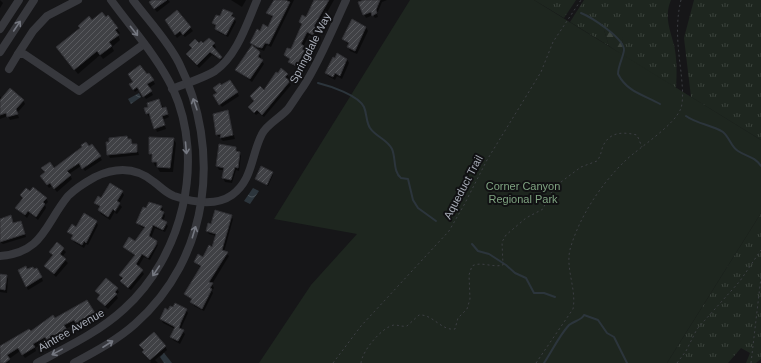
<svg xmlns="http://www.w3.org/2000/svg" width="761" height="363" font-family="Helvetica,sans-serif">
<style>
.grass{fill:url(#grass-tufts)}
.forest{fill:url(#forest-firs)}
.park{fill:#1e261f}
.water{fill:url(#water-waves)}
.shadow{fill:#0007}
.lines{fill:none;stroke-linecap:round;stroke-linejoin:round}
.stream{stroke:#2c353c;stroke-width:2}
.building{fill:url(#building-hatch);stroke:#303034}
.path{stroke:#3d3f44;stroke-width:1;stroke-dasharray:2 3;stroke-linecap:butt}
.minor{stroke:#37383d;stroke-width:8}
.oneway{stroke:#757881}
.labels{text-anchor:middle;stroke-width:4;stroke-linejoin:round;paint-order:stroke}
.street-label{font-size:11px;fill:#a8adb8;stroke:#111113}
.park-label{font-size:11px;fill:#7fa381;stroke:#111113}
</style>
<defs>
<pattern id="grass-tufts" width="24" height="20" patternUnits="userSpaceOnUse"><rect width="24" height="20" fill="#1e261f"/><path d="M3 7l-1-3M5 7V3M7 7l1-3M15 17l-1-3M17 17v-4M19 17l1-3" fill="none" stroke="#3c433d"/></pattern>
<pattern id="forest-firs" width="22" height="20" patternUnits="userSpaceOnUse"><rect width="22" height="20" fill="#1e261f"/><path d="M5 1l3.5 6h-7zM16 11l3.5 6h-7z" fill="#3c433d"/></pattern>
<pattern id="water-waves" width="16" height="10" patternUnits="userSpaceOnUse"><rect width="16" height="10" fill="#2c353c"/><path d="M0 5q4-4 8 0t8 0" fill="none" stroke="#485056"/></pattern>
<pattern id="building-hatch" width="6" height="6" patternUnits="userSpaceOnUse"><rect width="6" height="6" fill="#404145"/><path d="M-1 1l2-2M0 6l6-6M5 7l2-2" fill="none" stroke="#595a5e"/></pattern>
</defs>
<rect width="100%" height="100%" fill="#161618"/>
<g class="grass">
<polygon points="534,0 576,0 564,18"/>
<path d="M 584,0 L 671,0 C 664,16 670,29 674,45 C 677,58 677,74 676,88 L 622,55 L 623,38 L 604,30 L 609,46 L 570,22 Z"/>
<polygon points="694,0 761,0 761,140 691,97 684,38"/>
<polygon points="761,213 761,359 756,363 746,363 750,353 741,348 728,363 667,363"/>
</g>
<polygon class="forest" points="615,23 623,38 622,55 609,46 604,30"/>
<polygon class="park" points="410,0 534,0 761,140 761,213 667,363 259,363 311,285 357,234 274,219"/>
<g class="water">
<polygon points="139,93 141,97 131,104 128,99"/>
<polygon points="253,188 259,191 250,204 244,201"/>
<polygon points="164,353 172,363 164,363 160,357"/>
</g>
<g class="shadow">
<polygon points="0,0 3,3 0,8"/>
<polygon points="153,0 168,0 170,2 157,12 152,6"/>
<polygon points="231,0 246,0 242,7"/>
<polygon points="274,0 294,0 271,47 267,45 264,51 253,46 252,43 260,32 268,28 273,18 268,13"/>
<polygon points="315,0 334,0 326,14 324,13 316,29 318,32 315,38 309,35 303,47 306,55 298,68 292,65 290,60 285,55 291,51 302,26 300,22 306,18"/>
<polygon points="366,0 387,0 382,2 377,14 378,17 375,18 373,15 366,18 364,14"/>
<polygon points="176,11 193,31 185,37 182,34 177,38 171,30"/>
<polygon points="232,14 236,22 228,37 218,32 213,23 220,18"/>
<polygon points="108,16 120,33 118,35 120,40 112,47 114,51 103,59 100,55 78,74 60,52 81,29 92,21"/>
<polygon points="366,27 368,31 357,54 350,51 348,47 349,45 343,39"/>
<polygon points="199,44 214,44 216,47 213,50 223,61 212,55 199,68 187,55 193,49 191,46"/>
<polygon points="259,53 261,56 260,59 264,64 252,82 237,70"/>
<polygon points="347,59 349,63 342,79 337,76 335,80 328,76 326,73"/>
<polygon points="149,74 155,84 149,88 153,95 146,99 139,89 135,92 130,84"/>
<polygon points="287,74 289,78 287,80 291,85 264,117 259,113 256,115 249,107 255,102 251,96 264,91"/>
<polygon points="237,92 239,96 222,107 216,99"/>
<polygon points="0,96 2,99 23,100 25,104 17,113 19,118 10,120 8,116 0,119"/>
<polygon points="159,100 169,117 163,120 166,129 157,132 151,116 149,117 145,109"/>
<polygon points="227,112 235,139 223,141 217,135 214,115"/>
<polygon points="173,139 176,143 173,172 160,172 157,167 155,166 150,153"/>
<polygon points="129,140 131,140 133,145 136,145 139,155 110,158 108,154"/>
<polygon points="236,148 241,156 239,171 236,170 232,183 225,182 223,178 224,170 219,170 217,166"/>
<polygon points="100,157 102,160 85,171 81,166 69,174 72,179 57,192 52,186 49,188 43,180 46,173 43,168 54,169"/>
<polygon points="272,172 273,175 268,186 256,179"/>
<polygon points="122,192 124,195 110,220 101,214 99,210 100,208 95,203"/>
<polygon points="46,198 48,202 45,205 46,208 38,220 30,213 27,218 16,208"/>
<polygon points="120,205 122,207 117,214 115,213"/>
<polygon points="162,207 165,216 163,221 168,226 165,232 155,228 151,238 158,245 150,260 144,257 138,267 144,274 131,290 123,285 120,275 135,256 124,247 136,243 145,229 140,226 138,223"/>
<polygon points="231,216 233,219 224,252 229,256 212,284 214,288 212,291 213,293 204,311 194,306 193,300 185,294 201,268 195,262 204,258 213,248 216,236 209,234 207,231 212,225"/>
<polygon points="0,220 13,224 21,222 26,237 3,244 0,242"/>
<polygon points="96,222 98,225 88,245 86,244 84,248 74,242 72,239 73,236 69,232"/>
<polygon points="57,244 66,252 62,257 68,263 56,277 45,266 53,256 51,252"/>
<polygon points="27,270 39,272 43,281 28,290 26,286"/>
<polygon points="0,273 6,276 8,279 7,293 0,292"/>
<polygon points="117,289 119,292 116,295 118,298 108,309 100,302 98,299 101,296 96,291"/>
<polygon points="87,301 96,317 84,324 86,327 80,330 76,323 66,329 68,334 51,345 48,340 35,348 36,351 25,358 20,351 9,359 10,363 0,363 0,349"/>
<polygon points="165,310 168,311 186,310 188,313 182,326 181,330 185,334 180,344 173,340 171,337 175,329 163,323 161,319"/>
<polygon points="165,346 167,350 155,360 158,363 150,363 151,362 144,352"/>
</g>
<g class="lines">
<g class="stream">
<path d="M 581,13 C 591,17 624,38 624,50 C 623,58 618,66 618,74 C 627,92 644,95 660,104"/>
<path d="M 318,83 C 330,86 358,95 364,107 C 367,114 366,122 370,128 C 376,137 387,139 392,149 C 396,158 393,172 401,178 L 408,179 L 413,200 L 418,208 L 436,221"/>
<path d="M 686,116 C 697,124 712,125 723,132 C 730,138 731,147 738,151 C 747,157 754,156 761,166"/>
<polyline points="472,244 478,251 489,254 506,265 515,273 526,278 534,293 544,293 555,297"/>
<path d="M 544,363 C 552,351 559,336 569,325 C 574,321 582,320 584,315 L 598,320 L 607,333 L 614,337 L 627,363"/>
</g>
</g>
<g class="building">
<polygon points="152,0 167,0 154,9 149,2"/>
<polygon points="274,0 285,0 290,2 269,44 265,43 262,48 257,47 250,43 257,29 260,31 263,24 268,27 273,16 266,13"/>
<polygon points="314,0 329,0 314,26 317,28 313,35 307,32 301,44 304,46 302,49 305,51 296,66 288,62 290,59 284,55 287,48 291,49 302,24 299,22 302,15 306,17"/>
<polygon points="364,0 380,0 376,10 377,13 372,16 371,12 363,15 358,2"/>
<polygon points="223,9 233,13 231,16 235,18 226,35 215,29 216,25 212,23 216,15 220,16"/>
<polygon points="177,10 191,27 183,35 180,31 175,35 165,20"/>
<polygon points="102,12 106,17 108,15 118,28 115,30 119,35 109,42 112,46 100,55 97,51 74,70 56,47 80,28 78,26 89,16 92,20"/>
<polygon points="352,19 366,27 355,51 347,47 349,43 342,39"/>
<polygon points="209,38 215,43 212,46 222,57 220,59 210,52 197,65 186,54 192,48 189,45 195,39 199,43 201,41 203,43"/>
<polygon points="252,45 260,52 258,57 263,60 250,79 235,70"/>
<polygon points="337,53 347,59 340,76 335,73 333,77 325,73 333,57 335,58"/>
<polygon points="140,65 147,74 149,73 154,80 147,84 152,91 143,97 137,87 133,90 129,84 133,82 128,74"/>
<polygon points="281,68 288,74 285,77 290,81 262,115 257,110 254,113 248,107 254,101 250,96 260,86 264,90 276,72 278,73"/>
<polygon points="230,80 238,92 219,105 213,95 217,93 213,88 220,83 221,85"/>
<polygon points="10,88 24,100 16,109 18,114 7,117 6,113 0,115 0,100"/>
<polygon points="159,99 162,108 166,107 168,114 162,116 165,125 154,129 149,113 146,114 144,108 148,107 147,103"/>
<polygon points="228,110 233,135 220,138 221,134 216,135 213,114"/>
<polygon points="127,136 128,139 131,139 132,144 137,144 137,152 107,155 106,142 109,142 109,138"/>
<polygon points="149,137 174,138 170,168 157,167 157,162 152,162 152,154 149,154"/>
<polygon points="86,142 89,146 92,144 101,156 82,169 79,163 67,171 71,175 54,189 50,183 47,185 40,176 45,172 41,168 50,162 54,168 82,147 81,145"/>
<polygon points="219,144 236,147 236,151 240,152 238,168 235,167 231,180 222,178 224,168 216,166"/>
<polygon points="261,166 273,172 267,185 255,179"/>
<polygon points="110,183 123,191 117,201 120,203 115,211 113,209 108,217 98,210 100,206 94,203 98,196 101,198"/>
<polygon points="33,187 47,198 43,202 45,204 36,217 28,211 25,215 15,208 23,198 20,195 26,188 30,191"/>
<polygon points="149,202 162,206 160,210 164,212 161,219 167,222 163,230 153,225 149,236 157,241 156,245 148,258 142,254 136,264 143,270 128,288 120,281 123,278 119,275 135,255 123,247 129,237 135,241 145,227 136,223 143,207 146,208"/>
<polygon points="215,210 232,215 222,250 228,252 209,282 213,283 210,288 212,289 202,309 190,302 192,299 184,294 201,266 194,262 198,254 203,257 209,245 212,247 216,234 206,231 208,223 211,224"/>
<polygon points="84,213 97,221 86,243 84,241 82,245 71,239 73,235 67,232 72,224 76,227"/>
<polygon points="11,215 13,223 21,221 25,234 0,242 0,219"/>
<polygon points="57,242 64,248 60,254 66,259 54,274 44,266 53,255 49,252"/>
<polygon points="26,266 27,269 33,267 34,269 37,268 42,277 26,287 18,270"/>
<polygon points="0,274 7,275 5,290 0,289"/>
<polygon points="106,278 118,288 115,292 117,294 105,306 97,299 100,295 95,291"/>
<polygon points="87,300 95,313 83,320 85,323 78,327 74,320 64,325 67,330 48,342 45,337 33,344 35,347 22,355 18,348 7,355 10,359 5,363 0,363 0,346 29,329 31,331 53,315 55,318"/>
<polygon points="175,303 187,309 181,322 179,328 184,330 178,341 170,337 175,327 160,319 165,308 168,310 170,306 173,307"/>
<polygon points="154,332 166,346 150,360 142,352 144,350 139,345"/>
</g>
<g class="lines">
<g class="path">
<polyline points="333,363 361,326 449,231 464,205 487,160 541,72 553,42 581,0"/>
<path d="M 361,363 C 362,351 382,327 394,325 C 399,325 402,327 407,326 L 419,315 C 433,314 441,331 455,329 L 458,318 L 467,309 L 470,299 L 469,275 L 472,266 C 481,261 493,268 503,265 L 502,242 L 506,235 L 526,218 L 543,209 L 549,195 L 561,182 L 581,167 L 597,161 C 601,156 601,151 603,146 C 610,131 624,132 637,135 L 642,147"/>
<path d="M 536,363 L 573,309 C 577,288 564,267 571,246 C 581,214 602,183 626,160 C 640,147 675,125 681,108 C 684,98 682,83 681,72 C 678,48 675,24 681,0"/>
<polyline points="677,363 686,351 697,329 740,281 761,250"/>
<polyline points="751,363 761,277"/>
</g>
<g class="minor">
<polyline points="0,29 19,0"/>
<polyline points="0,52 34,0"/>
<polyline points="18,54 33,31 47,16 78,0"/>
<polyline points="9,69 18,54 24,54 79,91 144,44"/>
<path d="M 172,89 C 186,83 202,79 215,71 C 237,56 247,23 257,0"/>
<path d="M 0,256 C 43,253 45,224 68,196 C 76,188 86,182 95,177 C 116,167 136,167 154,182 C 161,187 166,193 174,196 C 192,202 215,207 232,195 C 253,180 251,155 262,134 C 267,124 280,118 288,109 C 293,102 298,94 303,87 C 319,63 334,26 346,0"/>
<path d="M 37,363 C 67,347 99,332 124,309 C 182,257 206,162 173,89 C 157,56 132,29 111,0"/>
<path d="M 74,363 C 96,351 117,340 135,324 C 210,258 222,150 179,63 C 168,41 148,20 133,0"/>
</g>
</g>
<defs><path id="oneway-shaft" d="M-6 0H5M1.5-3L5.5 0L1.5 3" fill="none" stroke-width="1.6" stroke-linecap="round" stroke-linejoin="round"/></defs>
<g class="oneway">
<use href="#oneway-shaft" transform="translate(17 26) rotate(-56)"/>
<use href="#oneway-shaft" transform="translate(134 31) rotate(52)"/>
<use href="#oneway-shaft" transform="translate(195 104) rotate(-109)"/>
<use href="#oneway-shaft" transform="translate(186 148) rotate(85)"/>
<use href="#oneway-shaft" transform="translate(194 232) rotate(-73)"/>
<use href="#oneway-shaft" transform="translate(156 271) rotate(124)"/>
<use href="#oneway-shaft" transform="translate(108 344) rotate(-33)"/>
<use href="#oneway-shaft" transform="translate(57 352) rotate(151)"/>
</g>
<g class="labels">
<g class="street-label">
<text transform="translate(310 48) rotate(-63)" y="4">Springdale Way</text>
<text transform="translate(463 187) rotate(-62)" y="4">Aqueduct Trail</text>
<text transform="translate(71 330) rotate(-30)" y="4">Aintree Avenue</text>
</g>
<g class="park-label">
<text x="523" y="190">Corner Canyon<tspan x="523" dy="13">Regional Park</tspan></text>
</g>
</g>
</svg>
